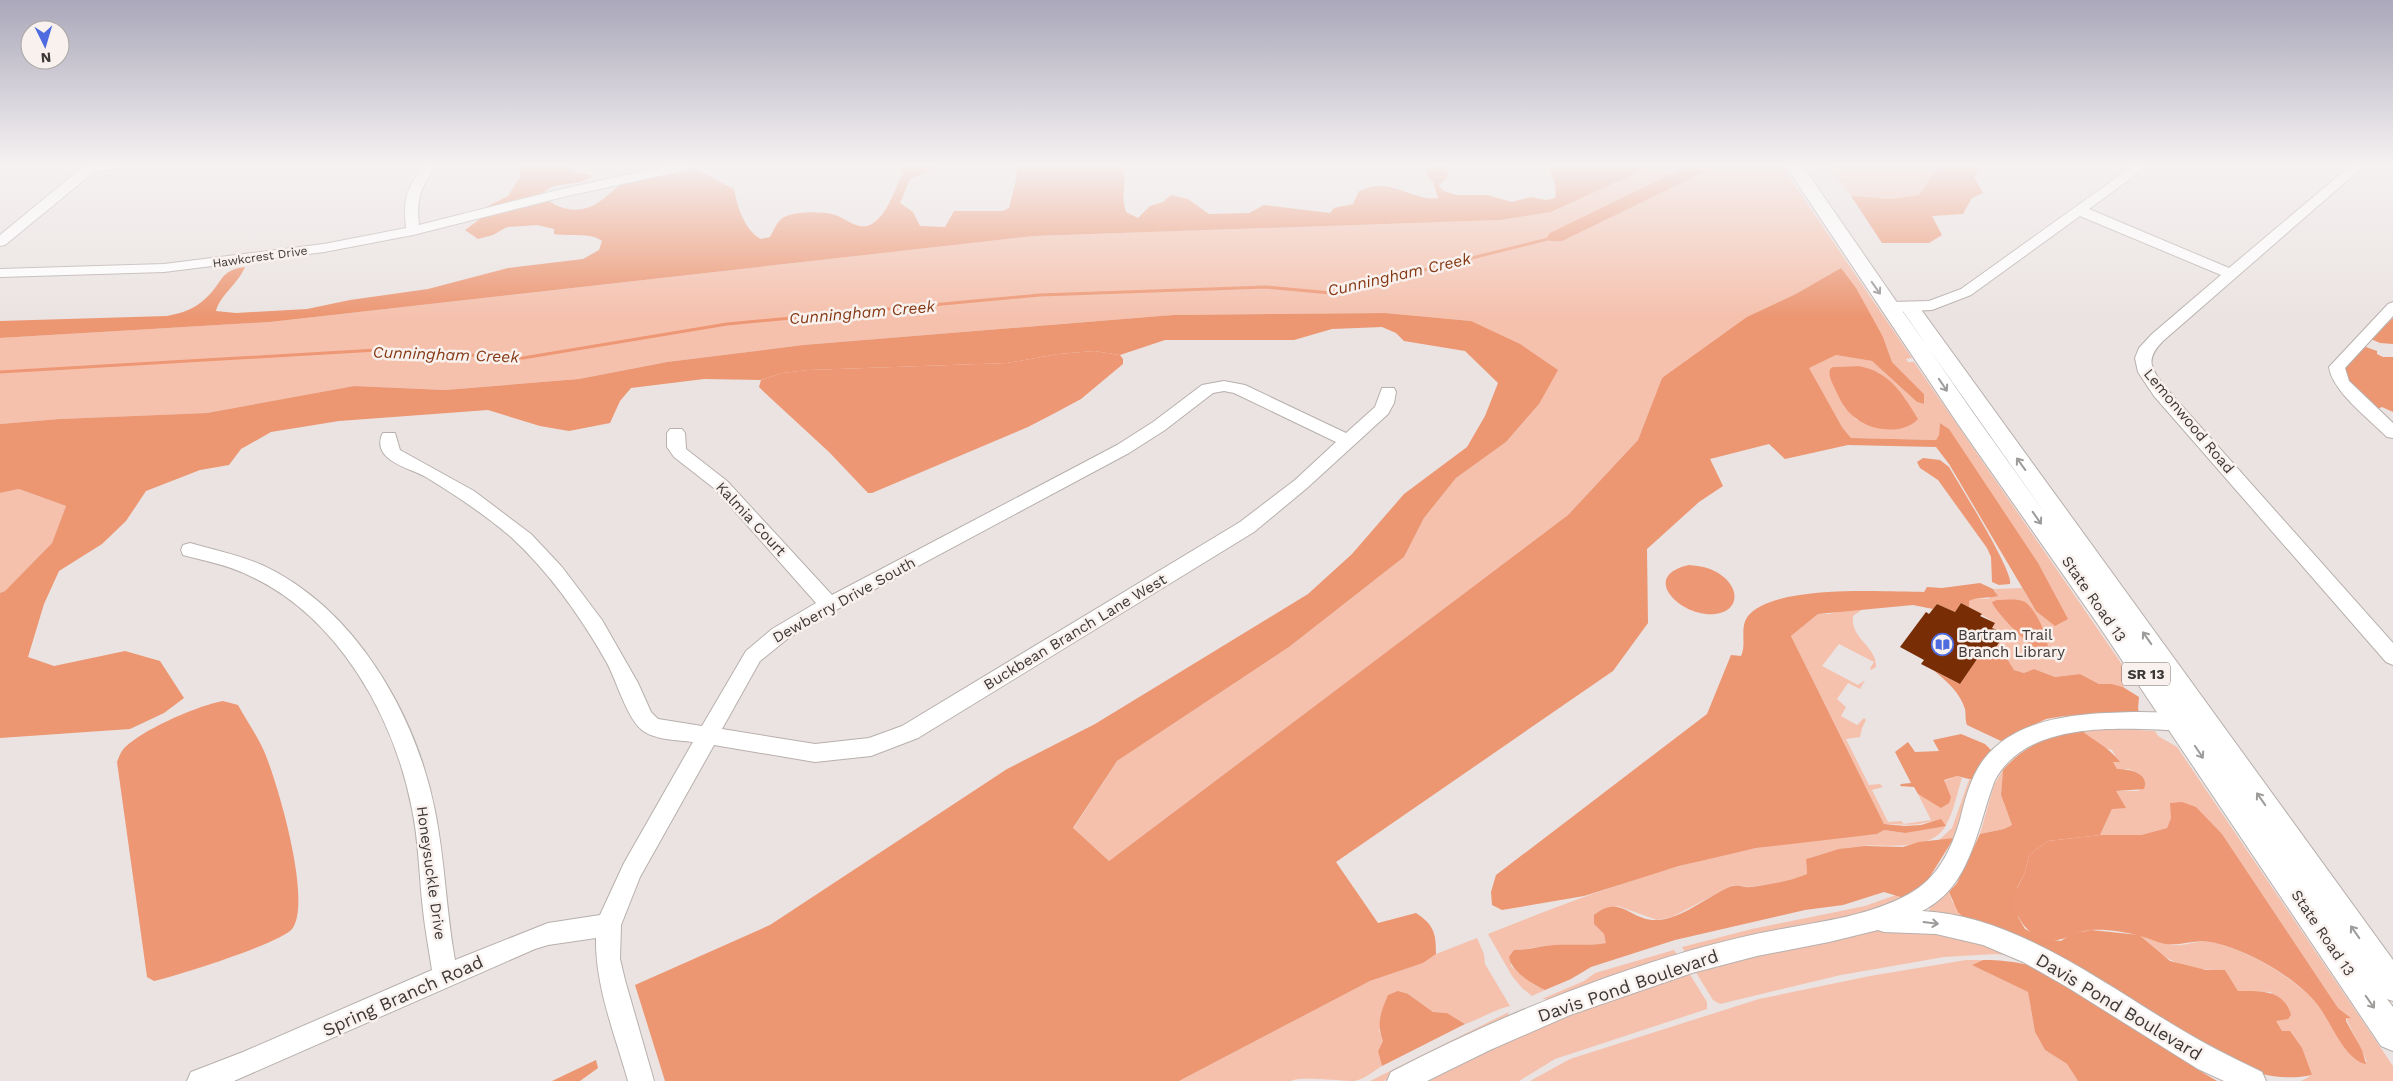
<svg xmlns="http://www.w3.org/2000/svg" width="2393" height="1081" font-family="'Work Sans',sans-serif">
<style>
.green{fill:#f5c1ad;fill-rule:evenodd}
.forest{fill:#ec9672}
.water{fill:#ee9774}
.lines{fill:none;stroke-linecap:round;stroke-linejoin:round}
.stream{stroke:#ee9774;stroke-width:3}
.river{fill:#ee9774;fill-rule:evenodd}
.building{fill:#782d05}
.minor-casing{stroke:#b7b0ad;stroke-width:2}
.major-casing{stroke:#b7b0ad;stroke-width:2}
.minor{fill:#fff;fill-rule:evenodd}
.major{fill:#fff;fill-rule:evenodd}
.oneway{stroke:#9d9c9b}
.labels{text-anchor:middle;stroke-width:5;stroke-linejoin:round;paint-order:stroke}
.far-street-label{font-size:12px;fill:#3b3837;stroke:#f8f1ee}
.shield{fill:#f8f1ee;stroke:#74706e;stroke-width:1}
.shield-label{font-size:14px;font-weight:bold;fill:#3b3837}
.street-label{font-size:15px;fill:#3b3837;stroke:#f8f1ee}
.poi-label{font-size:15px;fill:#3b3837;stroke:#f8f1ee;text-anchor:start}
.water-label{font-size:16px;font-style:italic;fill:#863914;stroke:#f8f1ee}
.near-street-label{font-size:18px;fill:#3b3837;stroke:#f8f1ee}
</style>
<rect width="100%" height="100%" fill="#eae3e1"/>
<g class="green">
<path d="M 1654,165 L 1781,165 L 1912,358 L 1906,359 L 1908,362 L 1914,362 L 2130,676 L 2123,687 L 2112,684 L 2099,684 L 2080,674 L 2055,677 L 2034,669 L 2024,673 L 2014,670 L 2008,660 L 1981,645 L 1995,623 L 1969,607 L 1968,601 L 1975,598 L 1988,599 L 1996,592 L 1993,589 L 2022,588 L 2036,611 L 1949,429 L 1940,423 L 1939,435 L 1936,440 L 1851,438 L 1842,427 L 1808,368 L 1836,355 L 1872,361 L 1917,402 L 1924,404 L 1924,394 L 1892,362 L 1883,337 L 1841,268 L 1662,378 L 1638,440 L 1568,515 L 1109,861 L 1073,829 L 1117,761 L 1289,647 L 1404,557 L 1424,518 L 1456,478 L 1506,442 L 1539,404 L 1471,321 L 1385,313 L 1173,315 L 803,345 L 667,362 L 579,379 L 445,390 L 354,386 L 207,413 L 60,419 L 0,424 L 0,338 L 270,322 L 1034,236 L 1500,220 L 1551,212 ZM 1858,366 C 1883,370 1890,381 1906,400 L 1857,420 L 1844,407 L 1833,367 Z"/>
<polygon points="1828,165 1948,165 1935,172 1919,195 1890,199 1851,196"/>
<polygon points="19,489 66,506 52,543 5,591 0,593 0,493"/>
<path d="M 1850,609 L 1863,609 L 1853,616 C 1850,639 1877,646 1876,667 L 1871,670 L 1870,668 L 1874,662 L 1839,644 L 1822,666 L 1858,685 L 1865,680 L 1860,689 L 1848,683 L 1837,699 L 1846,707 L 1841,716 L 1857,725 L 1864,718 L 1866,720 L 1862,728 L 1860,737 L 1846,739 L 1869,785 L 1880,784 L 1883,787 L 1872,790 L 1888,822 L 1901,821 L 1904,824 L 1931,820 L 1918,794 L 1942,807 L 1951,797 L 1944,781 L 1957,776 L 1962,778 C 1957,793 1954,811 1946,825 C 1933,852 1886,844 1862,846 C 1843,848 1824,853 1806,859 L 1807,874 L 1792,881 L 1748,887 L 1733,885 L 1672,917 L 1657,920 L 1618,906 L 1594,924 L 1604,934 L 1607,943 C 1589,946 1572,945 1554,945 C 1541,946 1528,950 1514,950 L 1511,966 L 1533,984 L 1545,990 L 1532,996 L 1522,988 L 1512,976 L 1488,934 C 1575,899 1663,866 1756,848 C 1796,841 1836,838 1877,834 L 1884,830 L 1905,833 L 1935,820 C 1915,827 1904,824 1884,824 L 1791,636 L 1818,614 L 1829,614 Z"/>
<path d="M 2118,729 L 2155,731 L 2158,736 L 2177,747 L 2393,1066 L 2393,1081 L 2301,1081 L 2312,1075 L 2275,1021 L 2271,992 L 2238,991 L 2225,970 C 2187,971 2165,962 2139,935 C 2152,940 2165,945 2180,945 C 2190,944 2200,940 2210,942 C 2246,949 2291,976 2316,1002 C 2331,1018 2341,1041 2354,1059 L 2367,1062 L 2346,1018 L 2350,1017 L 2338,1008 L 2222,834 L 2171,818 L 2167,828 L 2141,835 L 2100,835 L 2112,809 L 2116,791 L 2139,791 L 2141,776 L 2129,769 L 2117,769 L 2113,762 L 2119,762 L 2112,750 L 2102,747 L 2081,730 Z"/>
<polygon points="2003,770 2001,795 2012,825 2004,829 1980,834 1994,785"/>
<polygon points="1969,780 1973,780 1954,838 1938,841 1952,828"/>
<polygon points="1949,892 1952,901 1969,923 1929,913 1930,907"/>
<polygon points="1896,895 1904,898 1869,912 1757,935 1686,954 1682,947 1752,929 1865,906"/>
<polygon points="1885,929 1956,932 2019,956 1995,954 1944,957 1841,975 1720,1004 1713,1000 1695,971 1776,950"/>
<path d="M 1477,938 L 1484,954 L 1485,964 L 1510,1006 C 1494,1010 1480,1019 1465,1024 L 1447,1013 L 1433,1012 L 1408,994 L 1379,1030 L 1383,1041 L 1378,1051 L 1382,1066 C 1374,1071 1363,1080 1354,1081 C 1339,1081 1300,1076 1291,1081 L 1179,1081 L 1370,981 L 1423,963 L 1436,954 Z"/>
<polygon points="1674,950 1678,956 1553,1000 1542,999 1584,981 1595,973"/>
<polygon points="1966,960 1983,960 1973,965 2028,992 2035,1032 2045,1050 2067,1064 2078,1081 1530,1081 1570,1059 1759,999 1870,976"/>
<path d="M 1689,973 L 1707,1002 L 1707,1009 L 1555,1059 L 1519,1081 L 1429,1081 C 1512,1036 1600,1003 1689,973 Z"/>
<polygon points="1509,1012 1506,1019 1429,1056 1384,1081 1370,1081"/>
</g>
<g class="forest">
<path d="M 521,165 L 568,165 L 574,171 L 593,176 L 581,182 L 553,186 L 541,194 C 555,209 577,215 596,204 C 606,198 614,188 624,183 C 632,179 687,168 696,170 C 708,173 722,184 734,189 C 737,206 745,231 761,239 L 770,237 C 773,232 776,224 780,220 C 788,211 820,211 832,214 C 846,217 861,236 877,220 C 890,208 895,188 903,173 L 897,165 L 944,165 L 910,179 L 900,203 L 913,212 L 920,226 L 945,227 L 954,211 L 1002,211 L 1009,208 L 1016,180 L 1017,165 L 1128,165 L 1124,170 C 1127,188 1120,193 1126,212 L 1138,218 L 1150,206 L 1163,202 L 1171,195 L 1188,199 L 1209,214 L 1249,213 L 1264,205 L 1330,213 L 1334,208 L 1353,204 L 1359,191 C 1365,189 1372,186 1378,186 C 1399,185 1418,201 1438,198 L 1433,182 L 1426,174 L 1430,165 L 1448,165 L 1447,178 L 1439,185 L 1443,191 L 1457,195 L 1487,195 L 1512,202 L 1531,197 L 1546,200 L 1555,198 C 1558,185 1552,176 1545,165 L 1654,165 L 1551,212 L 1500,220 L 1034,236 L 270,322 L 0,338 L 0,321 L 167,316 C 182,313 195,309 206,298 C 223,283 219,270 245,267 C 238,284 220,295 216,311 L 236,313 L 307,309 L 350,300 L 428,289 L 508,268 L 583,259 L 599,250 L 602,241 C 591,232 569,237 554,234 L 554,229 L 537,225 L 507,227 L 493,235 L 478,239 L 465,230 L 480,219 L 488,206 L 508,196 L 520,177 Z"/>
<polygon points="1948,165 1982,165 1974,176 1983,193 1972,198 1963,214 1932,216 1942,235 1929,243 1882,243 1851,196 1890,199 1919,195 1935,172"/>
<path d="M 1841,268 L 1856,288 L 1883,337 L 1892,362 L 1924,394 L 1924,404 L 1917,402 L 1872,361 L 1836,355 L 1809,368 L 1842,427 L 1851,438 L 1936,440 L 1939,435 L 1940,423 L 1949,429 L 2038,563 L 2068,619 L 2055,626 L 2036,611 L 1949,464 L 1936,447 L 1848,445 L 1785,459 L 1769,444 L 1710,459 L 1723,486 L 1699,502 L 1647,549 L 1648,623 L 1613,671 L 1336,862 L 1378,923 L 1416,913 C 1434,925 1436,933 1436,954 L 1423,963 L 1370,981 L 1179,1081 L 665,1081 L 635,985 L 770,925 L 1007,769 L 1095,724 L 1308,594 L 1352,554 L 1404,494 L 1467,447 L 1485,416 L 1498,383 L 1465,351 L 1404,341 L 1396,333 L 1382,327 L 1332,329 L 1294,340 L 1165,340 L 1120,355 L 1094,351 L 1058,354 L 1007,363 L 809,370 L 782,373 L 761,380 L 704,379 L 631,388 L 620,401 L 610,423 L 569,431 L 540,426 L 488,410 L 339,421 L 271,432 L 241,449 L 229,465 L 200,470 L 146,491 L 126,521 L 102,544 L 59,571 L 44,604 L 28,657 L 54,666 L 125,651 L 160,661 L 184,698 L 164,713 L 130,729 L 0,738 L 0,593 L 5,591 L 52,543 L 66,506 L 19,489 L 0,493 L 0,424 L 60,419 L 207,413 L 354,386 L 445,390 L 579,379 L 667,362 L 803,345 L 1173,315 L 1385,313 L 1471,321 L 1520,344 L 1558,370 L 1539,404 L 1506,442 L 1456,478 L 1424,518 L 1404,557 L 1289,647 L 1117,761 L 1073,828 L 1109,861 L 1568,515 L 1638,440 L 1662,378 L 1747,317 L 1796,294 Z"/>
<polygon points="2393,318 2393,344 2380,343 2371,339"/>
<polygon points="2366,347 2377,351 2377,354 2383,357 2393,357 2393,412 2382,407 2375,410 2346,378 2345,369 2357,351"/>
<path d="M 1980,583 L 1993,589 L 1998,596 C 1988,599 1978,596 1969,601 L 1969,607 L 1961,603 L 1955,612 L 1937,604 L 1933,609 L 1913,605 L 1818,614 L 1791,636 L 1884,824 L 1905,826 L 1921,825 L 1941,819 L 1946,826 L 1905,833 L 1884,830 L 1877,834 L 1756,848 L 1679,866 L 1584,896 L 1502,910 L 1492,905 L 1491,892 L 1496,875 L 1707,714 L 1731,655 L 1741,656 C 1747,644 1739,628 1748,616 C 1774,584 1885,592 1924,592 L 1927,587 L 1942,588 Z"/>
<path d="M 1985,647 L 2008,660 L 2014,670 L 2024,673 L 2034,669 L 2055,677 L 2080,674 L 2099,684 L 2112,684 L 2123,687 L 2139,697 L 2138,709 L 2140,713 L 2064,716 L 2046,719 L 2001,741 L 1967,725 C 1965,720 1966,715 1965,709 C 1960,693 1947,681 1934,671 L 1960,684 Z"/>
<path d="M 2081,730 C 2094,741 2110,748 2120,762 L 2113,762 L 2117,769 C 2129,769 2150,773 2144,789 L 2116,791 L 2126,808 L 2112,809 L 2100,835 L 2048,841 L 2029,855 L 2025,872 L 2017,888 L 2018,917 L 2025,929 L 2045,939 L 2061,941 L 2072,934 L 2091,930 L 2139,935 L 2170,961 L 2206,970 L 2225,970 L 2238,991 C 2260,991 2284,989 2291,1015 L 2288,1019 L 2276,1021 L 2282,1031 L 2290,1031 L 2302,1048 L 2312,1075 C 2285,1081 2258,1075 2232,1064 L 1969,923 L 1958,912 L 1949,892 L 1957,883 L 1980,834 L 2004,829 L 2012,825 L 2001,795 L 2003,770 C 2027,743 2047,738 2081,730 Z"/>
<polygon points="1961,734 1985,744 1992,751 1973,780 1957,776 1944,780 1951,797 1949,803 1941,808 1918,794 1914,787 1900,786 1901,784 1911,783 1895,752 1908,742 1915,752 1939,751 1933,740"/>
<path d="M 1954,838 L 1924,886 L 1904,898 L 1884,892 L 1843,905 L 1805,910 L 1675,940 L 1591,967 L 1571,979 L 1545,990 C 1531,983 1512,972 1509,957 L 1514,950 C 1529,950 1541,946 1554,945 C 1572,944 1589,946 1606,943 L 1604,934 L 1594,924 L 1594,915 C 1621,893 1631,922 1658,920 C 1682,919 1709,895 1732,886 C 1737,884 1744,888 1751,887 C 1770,884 1789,882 1807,874 L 1806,859 L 1839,849 L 1864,846 L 1903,847 L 1919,842 Z"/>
<path d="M 1983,960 C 2007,960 2035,964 2057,975 C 2114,1004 2162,1049 2217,1081 L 2078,1081 L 2067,1064 L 2045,1050 L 2035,1032 L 2028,992 L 1972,965 Z"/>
<path d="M 1398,991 L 1408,994 L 1433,1012 L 1447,1013 L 1465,1024 L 1382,1066 L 1378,1051 L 1383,1041 C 1376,1023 1381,1012 1388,995 Z"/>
<polygon points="596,1060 598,1068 580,1081 552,1081"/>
</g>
<g class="water">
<polygon points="1094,351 1120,355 1123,359 1123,364 1081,399 1055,413 1028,427 872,493 868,493 829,452 764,392 759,387 761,380 782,373 808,370 1007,363 1058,354"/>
<path d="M 1859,366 C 1889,371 1903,394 1918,419 C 1904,435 1872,431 1857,419 C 1846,412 1841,402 1836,391 C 1833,384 1828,377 1830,369 L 1833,367 Z"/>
<path d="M 1923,458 L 1940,460 L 1949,467 C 1959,484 2014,572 2010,584 L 1999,585 L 1992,582 L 1991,557 L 1987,548 L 1938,480 L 1920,468 L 1917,462 Z"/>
<path d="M 1689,565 C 1701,566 1712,568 1721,575 C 1740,588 1740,611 1715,614 C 1682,618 1638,576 1689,565 Z"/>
<path d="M 1997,600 C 2006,600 2017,598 2025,602 C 2037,610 2051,642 2048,656 C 2037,655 1994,611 1992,602 Z"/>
<path d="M 223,701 L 238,705 C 246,720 257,735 264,751 C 277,781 313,902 292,929 C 281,943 176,976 154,981 L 147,977 L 117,762 C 118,759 120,754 122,751 C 136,732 199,705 223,701 Z"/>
<path d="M 2182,802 L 2196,807 L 2222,834 L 2338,1008 L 2351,1018 L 2346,1018 L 2346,1021 L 2362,1050 L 2366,1064 C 2345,1061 2330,1020 2317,1004 C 2296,977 2244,948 2210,942 C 2196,939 2181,946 2165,944 C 2156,942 2148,938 2140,936 C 2126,932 2106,929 2091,930 C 2074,931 2061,945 2044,939 C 2025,933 2018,918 2011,901 L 2025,872 L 2029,855 L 2048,841 L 2100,835 L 2141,835 L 2167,828 L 2171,818 L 2170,803 Z"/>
</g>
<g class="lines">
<polyline class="stream" points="0,372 377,350 523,358 727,324 1040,295 1266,287 1331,293 1556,237"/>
<polygon class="river" points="1690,165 1712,165 1710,169 1562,241 1550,241 1547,237 1550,233"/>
</g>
<polygon class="building" points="1961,603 1982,614 1980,616 1995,623 1992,628 2005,634 1994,650 1986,646 1960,684 1921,664 1924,660 1900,647 1926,612 1929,614 1937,604 1955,612"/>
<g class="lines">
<defs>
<g id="minor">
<polygon points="85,165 122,165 116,169 94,172 5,245 0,246 0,235"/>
<path d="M 424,165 L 437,165 C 421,188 416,196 419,225 L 562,189 L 671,165 L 697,165 L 691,169 L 563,197 L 413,235 L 324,252 L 164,272 L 0,277 L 0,269 L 164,264 L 324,244 L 406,228 C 403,200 406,188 424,165 Z"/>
<path d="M 2134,165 L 2149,165 L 2089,209 L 2229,268 L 2351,165 L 2365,165 L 2163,341 C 2144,360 2151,369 2166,388 L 2393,643 L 2393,665 L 2386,662 L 2154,396 L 2138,372 L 2135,358 L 2139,348 L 2152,334 L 2221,275 L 2080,216 L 1971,295 L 1932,310 L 1890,312 L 1882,307 L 1890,302 L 1929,301 L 1961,289 Z"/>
<path d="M 2393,302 L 2393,316 L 2345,368 L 2349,381 L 2393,423 L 2393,438 L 2387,437 C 2369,419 2332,391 2329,367 L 2388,304 Z"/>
<path d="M 1224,381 L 1245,385 L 1346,433 L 1375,407 L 1382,388 L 1394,388 L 1396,392 L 1394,403 L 1388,414 L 1307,488 L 1254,532 L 918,738 L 871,756 L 815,762 L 714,745 L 640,877 L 621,925 L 620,959 L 625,980 L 654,1081 L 628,1081 C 615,1035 595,986 596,938 L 548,945 L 535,949 L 234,1081 L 187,1081 L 191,1072 L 243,1052 L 432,970 C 429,950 425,930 423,910 C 419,876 419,842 412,809 C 394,716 338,616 248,575 C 228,565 205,561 183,555 L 181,550 L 183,545 L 190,543 C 214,550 239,555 262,565 C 355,608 416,714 435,811 C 445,860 446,911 455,960 L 548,923 L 600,915 L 624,863 L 693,742 C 678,740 654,740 642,730 C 627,718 617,682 607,663 C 581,617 550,573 511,537 C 484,514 454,494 424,476 C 412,470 397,466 387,457 C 380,451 378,441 383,433 L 395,433 L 400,450 L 474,491 L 531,534 L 562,567 L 602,620 L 638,683 L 651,712 L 658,719 L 702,726 L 746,651 L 772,629 L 816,603 L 715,489 L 674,457 L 667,447 L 667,433 L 670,429 L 682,429 L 685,433 L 686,449 L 727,481 L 832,595 L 1117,445 L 1153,422 L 1202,385 ZM 1224,391 L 1234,393 L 1336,442 L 1295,480 L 1240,522 L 902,726 L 869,738 L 815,744 L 722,729 L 760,661 L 786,640 L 819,619 L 1129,453 L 1165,430 L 1213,393 Z"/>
<path d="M 2139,712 L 2189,713 L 2197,716 L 2200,722 L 2197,728 L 2189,731 C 2129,729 2029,717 1995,780 C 1977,826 1972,887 1922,911 C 2012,915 2097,979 2172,1024 C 2201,1042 2231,1057 2262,1072 L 2266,1081 L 2224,1081 L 2198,1069 L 2067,987 L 2023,962 L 1983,945 L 1936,934 L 1884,932 L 1878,930 L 1829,942 L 1757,956 L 1692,973 L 1570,1015 L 1490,1050 L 1427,1081 L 1387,1081 L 1391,1072 C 1487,1022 1588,980 1692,950 C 1722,942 1752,934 1782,929 C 1825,921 1871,915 1909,894 C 1938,878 1951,850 1960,820 C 1965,799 1971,776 1984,759 C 2019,714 2088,713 2139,712 Z"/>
</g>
<polygon id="major" points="1785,165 1802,165 1974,414 2049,519 1903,312 1906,308 1913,306 1920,308 2393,960 2393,1001 2387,999 2393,1007 2393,1051 2381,1046 2097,623 1958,424"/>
</defs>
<use href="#minor" class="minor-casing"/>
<use href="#major" class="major-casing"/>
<use href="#minor" class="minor"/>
<use href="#major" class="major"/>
</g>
<defs><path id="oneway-shaft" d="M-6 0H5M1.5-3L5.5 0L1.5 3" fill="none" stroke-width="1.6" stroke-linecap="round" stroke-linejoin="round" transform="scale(1.25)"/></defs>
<g class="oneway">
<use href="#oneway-shaft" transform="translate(1876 288) rotate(55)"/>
<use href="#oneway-shaft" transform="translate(1943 385) rotate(56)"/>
<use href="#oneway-shaft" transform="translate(2021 464) rotate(-126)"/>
<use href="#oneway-shaft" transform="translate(2037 518) rotate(55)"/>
<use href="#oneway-shaft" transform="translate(2147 638) rotate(-125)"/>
<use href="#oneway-shaft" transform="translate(2199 752) rotate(56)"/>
<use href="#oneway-shaft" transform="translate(2261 799) rotate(-125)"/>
<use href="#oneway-shaft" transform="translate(1931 923) rotate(7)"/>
<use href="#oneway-shaft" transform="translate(2355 932) rotate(-125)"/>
<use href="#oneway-shaft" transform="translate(2370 1002) rotate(55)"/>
</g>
<linearGradient id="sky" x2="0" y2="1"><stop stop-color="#aaa8ba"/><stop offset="0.52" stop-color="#f6f2f2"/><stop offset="1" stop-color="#f6f2f2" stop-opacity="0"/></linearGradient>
<rect width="2393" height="317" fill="url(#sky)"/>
<defs>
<symbol id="library-ring" viewBox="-11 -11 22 22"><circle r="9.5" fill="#f8f1ee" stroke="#4e6bdf" stroke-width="1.5"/><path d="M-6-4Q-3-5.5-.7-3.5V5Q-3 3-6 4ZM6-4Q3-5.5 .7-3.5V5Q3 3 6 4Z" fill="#4e6bdf"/></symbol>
</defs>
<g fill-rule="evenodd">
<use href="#library-ring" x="1930" y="632" width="25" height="25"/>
</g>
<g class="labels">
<g class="far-street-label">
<text transform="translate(260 257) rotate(-8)" y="4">Hawkcrest Drive</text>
</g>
<rect class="shield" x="2122" y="662.5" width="48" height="23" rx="4"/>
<g class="shield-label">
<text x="2146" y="679">SR 13</text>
</g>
<g class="street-label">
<text transform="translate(2189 421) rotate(50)" y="5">Lemonwood Road</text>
<text transform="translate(751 519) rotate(47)" y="5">Kalmia Court</text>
<text transform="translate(2094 599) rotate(55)" y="5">State Road 13</text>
<text transform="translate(844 600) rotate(-29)" y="5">Dewberry Drive South</text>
<text transform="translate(1075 632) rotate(-31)" y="5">Buckbean Branch Lane West</text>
<text transform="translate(431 873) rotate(82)" y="5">Honeysuckle Drive</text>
<text transform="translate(2323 933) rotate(56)" y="5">State Road 13</text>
</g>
<g class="poi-label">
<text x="1958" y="640">Bartram Trail<tspan x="1958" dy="17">Branch Library</tspan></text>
</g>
<g class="water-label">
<text transform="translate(1399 274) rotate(-13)" y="6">Cunningham Creek</text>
<text transform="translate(862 312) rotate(-5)" y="6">Cunningham Creek</text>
<text transform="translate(446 354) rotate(2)" y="6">Cunningham Creek</text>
</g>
<g class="near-street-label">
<text transform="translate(1628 986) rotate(-19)" y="6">Davis Pond Boulevard</text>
<text transform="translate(403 996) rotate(-24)" y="6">Spring Branch Road</text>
<text transform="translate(2119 1007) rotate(31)" y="6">Davis Pond Boulevard</text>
</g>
</g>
<g transform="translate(45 45) rotate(175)"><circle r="24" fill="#f8f1ee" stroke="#aca7a5"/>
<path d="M0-4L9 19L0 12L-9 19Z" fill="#4e6bdf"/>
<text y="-8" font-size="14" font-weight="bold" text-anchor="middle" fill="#3b3837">N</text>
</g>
</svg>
